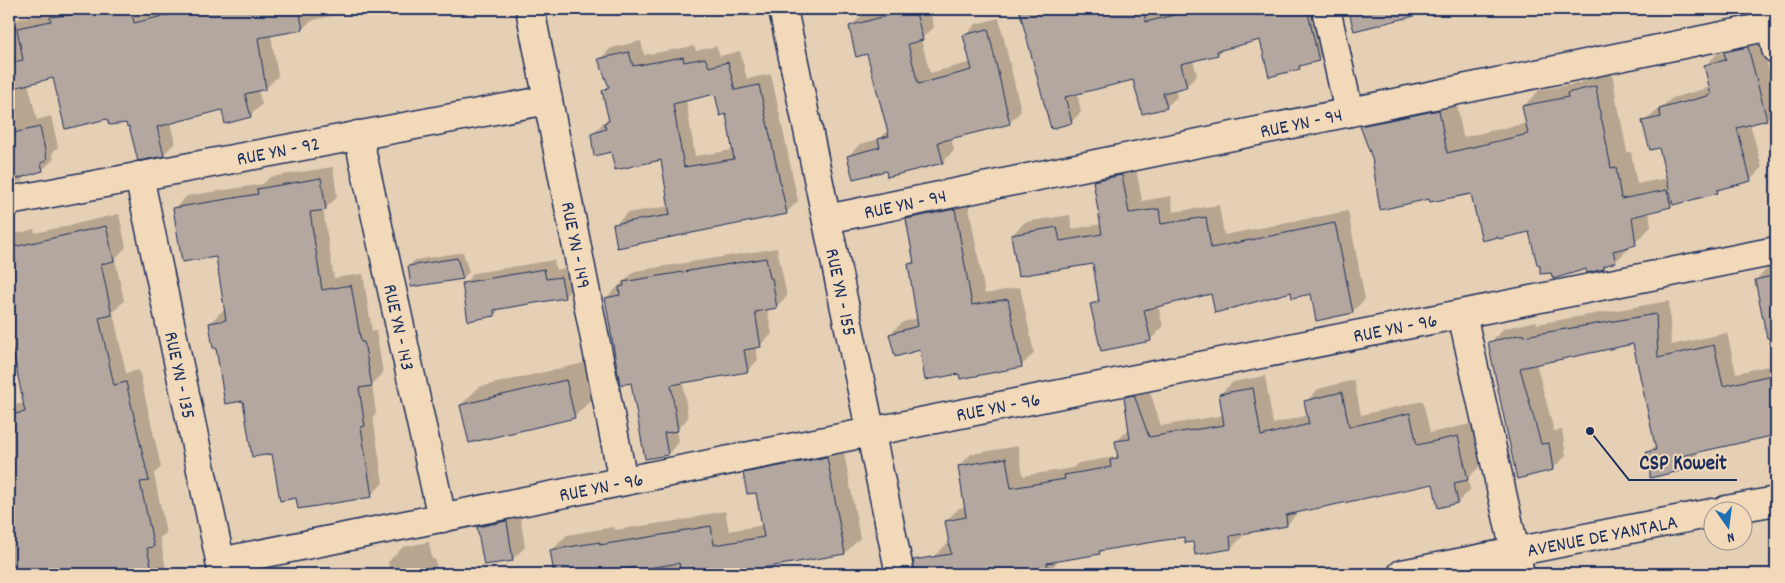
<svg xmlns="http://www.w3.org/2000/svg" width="1785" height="583" font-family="Dekko,sans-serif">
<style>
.shadow{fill:#0003;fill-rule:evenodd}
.building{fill:#b3a7a0;stroke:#1b2f5e;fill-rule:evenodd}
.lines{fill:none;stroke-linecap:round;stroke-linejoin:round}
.minor-casing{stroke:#1b2f5e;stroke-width:31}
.minor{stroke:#f2d9ba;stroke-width:28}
.labels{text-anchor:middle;stroke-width:4;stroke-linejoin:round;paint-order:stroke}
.street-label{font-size:20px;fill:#1b2f5e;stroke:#f2d9ba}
.leader{fill:none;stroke:#1b2f5e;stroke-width:2}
.callout-dot{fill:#1b2f5e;stroke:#f2d9ba;stroke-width:2}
.callout-label{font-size:21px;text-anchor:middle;font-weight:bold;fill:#1b2f5e;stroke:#f2d9ba;stroke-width:4;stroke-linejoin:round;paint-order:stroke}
</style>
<rect width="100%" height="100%" fill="#e5cfb5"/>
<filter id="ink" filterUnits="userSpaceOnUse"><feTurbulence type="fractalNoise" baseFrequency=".02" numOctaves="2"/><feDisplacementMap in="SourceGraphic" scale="10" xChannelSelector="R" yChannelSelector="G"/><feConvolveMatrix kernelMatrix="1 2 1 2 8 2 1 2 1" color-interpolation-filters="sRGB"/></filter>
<g filter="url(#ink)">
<g class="shadow">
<polygon points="60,9 145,9 145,12 159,9 365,9 317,19 310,22 302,29 271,35 278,76 266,88 258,90 262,104 250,116 223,109 170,122 175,143 163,155 126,122 108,117 54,76 28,83 37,120 51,116 58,147 52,153 54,159 42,170 29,174 22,181 9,184 9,21 59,11"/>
<polygon points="885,9 929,9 934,27 921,39 930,73 972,62 965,36 976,24 999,18 1021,111 1009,123 951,137 954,150 943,162 888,176 887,170 848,156 860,144 880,139 888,130 868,52 850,27 862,15"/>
<polygon points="1021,9 1156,9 1157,12 1170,9 1319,9 1329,49 1318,59 1304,63 1299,68 1261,39 1224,48 1218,54 1193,60 1197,76 1186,86 1175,89 1177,97 1166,107 1134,78 1077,93 1081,112 1071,122 1052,127"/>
<polygon points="1350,9 1400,9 1388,21 1355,30"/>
<polygon points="1760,36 1776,99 1776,109 1766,119 1750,123 1762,168 1750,180 1722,187 1717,192 1649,211 1651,227 1616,261 1608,264 1604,268 1586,268 1552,272 1541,265 1530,230 1472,193 1430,198 1373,158 1361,126 1378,110 1455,94 1463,137 1527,123 1523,107 1539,90 1580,83 1585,77 1612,71 1617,105 1618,105 1627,152 1631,152 1637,184 1668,178 1660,146 1644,122 1672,98 1711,87 1705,66 1717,54 1726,52 1737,40"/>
<path d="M 641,41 L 644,55 L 694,46 L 696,51 L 716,46 L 720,56 L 740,51 L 747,79 L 771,74 L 798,201 L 786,213 L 615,225 L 627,213 L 670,206 L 662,158 L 612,151 L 592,134 L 604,122 L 610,119 L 604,91 L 610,85 L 599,60 L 611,48 ZM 716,93 L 727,113 L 733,150 L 695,156 L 686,100 Z"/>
<polygon points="1135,162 1142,201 1171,196 1173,212 1219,205 1224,235 1348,211 1365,299 1352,312 1312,292 1292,290 1212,292 1158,305 1163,327 1150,340 1092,304 1100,297 1094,263 1012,235 1025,222 1070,215 1072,229 1102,224 1095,181 1108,168"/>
<polygon points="333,167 337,197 325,209 323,209 334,278 363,274 372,331 376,331 383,373 372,384 376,413 373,417 383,483 371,495 297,497 217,346 210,323 222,311 226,311 217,255 175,208 187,196 263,184 270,177"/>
<polygon points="967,197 985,294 1020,287 1034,353 1021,366 960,372 921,349 890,334 903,322 918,318 909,265 914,259 908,219 920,207"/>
<polygon points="119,214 126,247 115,259 124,301 113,312 126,373 139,370 161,467 154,474 166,533 160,538 167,574 13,574 9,553 9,530 18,521 9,478 9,406 24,403 11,332 9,332 9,236 34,229 35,233"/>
<polygon points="777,248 787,296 776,307 767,308 772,334 760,345 756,346 758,360 747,371 683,382 688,418 677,430 679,442 668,454 632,381 606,298 635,271"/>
<polygon points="463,252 469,272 463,278 412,286 409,266 415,260"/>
<polygon points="554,260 556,270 571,267 574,287 564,297 502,307 494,315 464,284 474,273"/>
<polygon points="1776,265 1776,433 1696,451 1697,456 1684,469 1648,452 1656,445 1634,342 1536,363 1554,431 1562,430 1566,456 1552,469 1490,343 1503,329 1536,321 1537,324 1669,301 1671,345 1727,333 1736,373 1773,365 1756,280 1769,267"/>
<polygon points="584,363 592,399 574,417 461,405 479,387"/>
<polygon points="1265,376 1273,424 1308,415 1306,402 1318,389 1354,380 1361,415 1423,401 1430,433 1471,424 1480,466 1468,478 1470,490 1458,502 1434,483 1299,511 1287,525 1243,532 1243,536 1231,548 1194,540 1185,536 1103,550 1099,553 1060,559 1048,572 1034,574 936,574 933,557 946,545 950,544 946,521 959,508 966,507 959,466 971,454 1018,446 1023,476 1073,468 1078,463 1115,457 1119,453 1117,441 1130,428 1126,398 1138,385 1147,383 1161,426 1224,415 1220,394 1233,382"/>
<polygon points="842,442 860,538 845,553 749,569 750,574 556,574 552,550 567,535 614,527 615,530 695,518 697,516 725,511 729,531 763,525 757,491 744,474 759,459"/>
<polygon points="519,509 525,547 513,559 485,564 479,527 491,514"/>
<polygon points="429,542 432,559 435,559 438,574 382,574 389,568 388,562 403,547"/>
</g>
<g class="building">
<polygon points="118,9 131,9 134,23 192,9 299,9 303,30 258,38 266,89 245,94 251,117 225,124 222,110 157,127 164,156 138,161 129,126 127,127 126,123 109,125 107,119 65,129 53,78 9,89 9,63 23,60 17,28 51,21 50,17"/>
<polygon points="911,9 915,9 923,40 908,44 918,84 972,70 963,35 988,29 1010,124 938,142 943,163 887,177 886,171 853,179 847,156 880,147 878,139 889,136 867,54 856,57 849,26"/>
<polygon points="1019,9 1143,9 1146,22 1198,9 1307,9 1319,61 1299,66 1300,69 1269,77 1260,40 1217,51 1218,55 1181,64 1187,87 1163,93 1167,108 1142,114 1133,80 1065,97 1072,123 1051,129"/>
<polygon points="1348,9 1413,9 1414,16 1354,31"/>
<polygon points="1748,47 1767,120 1737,128 1751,181 1717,190 1718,193 1673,205 1659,148 1650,150 1642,121 1661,117 1659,109 1711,95 1704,65 1726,60 1724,52"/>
<path d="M 629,52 L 633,66 L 683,57 L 684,62 L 705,58 L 709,67 L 728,62 L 735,90 L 759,85 L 787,214 L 617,248 L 613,224 L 670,215 L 661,160 L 615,170 L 611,152 L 594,156 L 591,134 L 606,129 L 604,123 L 609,121 L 602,91 L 609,87 L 598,59 ZM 715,94 L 720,116 L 726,114 L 734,159 L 684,167 L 673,104 Z"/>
<polygon points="1596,86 1601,120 1602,120 1611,168 1616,167 1621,199 1667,190 1671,207 1632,217 1636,245 1613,251 1616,262 1604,266 1604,269 1587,273 1586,269 1553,279 1551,273 1540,274 1540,265 1537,264 1529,232 1499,239 1498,237 1482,241 1471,194 1430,202 1429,199 1380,210 1372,158 1360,126 1439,110 1447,153 1528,134 1522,106 1568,97 1567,93"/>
<polygon points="40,127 47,160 41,163 43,171 9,181 9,134"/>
<polygon points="1122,175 1129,213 1159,209 1161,224 1206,217 1211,248 1335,223 1353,313 1316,321 1311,294 1292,298 1291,292 1215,313 1211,294 1144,310 1151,341 1101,351 1090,304 1099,302 1093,264 1018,276 1011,235 1057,227 1060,241 1102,234 1093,181"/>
<polygon points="321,178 326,210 310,212 322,290 351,285 361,342 364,342 372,386 359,388 365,426 361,427 372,497 298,509 296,498 280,501 272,454 252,457 243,401 225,404 216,348 213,348 209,323 226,320 216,257 182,262 173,208 258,194 257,189"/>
<polygon points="955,209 972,305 1008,299 1022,367 960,379 959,374 925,380 920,350 895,357 889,334 918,326 908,264 914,263 906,219"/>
<polygon points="106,226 114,261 101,264 112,315 99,318 114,385 126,382 149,481 140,482 154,547 147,548 153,574 12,574 9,559 9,415 25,412 9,330 9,248"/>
<polygon points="457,258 463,279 411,287 408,266"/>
<polygon points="766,258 770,278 772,278 777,308 755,312 761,347 744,350 748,372 671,385 678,431 664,433 668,455 645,459 631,383 620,385 605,298 620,295 619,287 624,286 623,282"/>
<polygon points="544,269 546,279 561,277 565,298 494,310 495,316 468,321 462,283"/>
<polygon points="1776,275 1776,337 1767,338 1755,280"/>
<polygon points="1656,314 1658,358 1714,345 1723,386 1776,374 1776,435 1681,456 1684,470 1650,478 1650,469 1646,452 1656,450 1633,344 1520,368 1541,444 1549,443 1553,470 1517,479 1488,342 1523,334 1524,336"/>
<polygon points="566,380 575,418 469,443 460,405"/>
<polygon points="1253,388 1261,436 1309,424 1304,401 1342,392 1349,427 1410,413 1417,445 1458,436 1468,480 1454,483 1458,503 1438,508 1433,484 1286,515 1287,526 1230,536 1231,549 1195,555 1193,542 1185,543 1184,537 1099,551 1100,554 1047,563 1048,574 915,574 913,560 951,554 945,521 966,517 958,466 1006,458 1011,488 1065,479 1064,475 1111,467 1110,460 1118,458 1115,441 1130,439 1124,397 1134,395 1149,437 1224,425 1219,394"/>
<polygon points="827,457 845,554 727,574 681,574 679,563 637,570 636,567 594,574 554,574 550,550 600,542 600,545 680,532 680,531 711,526 714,545 764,537 756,493 747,494 743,473"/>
<polygon points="507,521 513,561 484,565 477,527"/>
</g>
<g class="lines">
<defs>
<g id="minor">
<polyline points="530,9 623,481"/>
<polyline points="783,9 900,574"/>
<polyline points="1326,9 1349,112"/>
<polyline points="1768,9 1776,49"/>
<polyline points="358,135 442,518"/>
<polyline points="139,176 223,574"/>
<polyline points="9,201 548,100"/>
<polyline points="827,219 1776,25"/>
<polyline points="1462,314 1520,574"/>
<polyline points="1726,510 1776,501"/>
<polyline points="220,562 1776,251"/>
<polyline points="1402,574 1712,513"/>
</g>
</defs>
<use href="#minor" class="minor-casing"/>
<use href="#minor" class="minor"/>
</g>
</g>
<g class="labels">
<g class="street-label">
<text transform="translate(1301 122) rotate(-12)" y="7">RUE YN - 94</text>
<text transform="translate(278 150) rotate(-11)" y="7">RUE YN - 92</text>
<text transform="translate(905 203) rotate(-12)" y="7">RUE YN - 94</text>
<text transform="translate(577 245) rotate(79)" y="7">RUE YN - 149</text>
<text transform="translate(842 292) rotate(78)" y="7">RUE YN - 155</text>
<text transform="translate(400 327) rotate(78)" y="7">RUE YN - 143</text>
<text transform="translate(1395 327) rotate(-11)" y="7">RUE YN - 96</text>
<text transform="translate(181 375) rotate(78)" y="7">RUE YN - 135</text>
<text transform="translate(998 406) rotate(-11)" y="7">RUE YN - 96</text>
<text transform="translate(601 486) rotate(-11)" y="7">RUE YN - 96</text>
<text transform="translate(1602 535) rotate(-11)" y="7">AVENUE DE YANTALA</text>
</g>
</g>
<path class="leader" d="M1590 431L1629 480H1737"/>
<circle class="callout-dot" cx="1590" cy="431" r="5"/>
<g class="callout-label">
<text x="1683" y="469">CSP Koweit</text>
</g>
<rect width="1785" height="583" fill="none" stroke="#f2d9ba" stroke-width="30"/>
<rect x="15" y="15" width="1755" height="553" fill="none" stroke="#1b2f5e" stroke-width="2" filter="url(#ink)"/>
<g transform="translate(1728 526) rotate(166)"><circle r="24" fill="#f2d9ba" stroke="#9c9595"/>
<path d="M0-4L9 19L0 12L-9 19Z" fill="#1f6fb2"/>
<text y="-8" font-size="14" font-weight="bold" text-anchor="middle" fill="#1b2f5e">N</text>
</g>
</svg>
